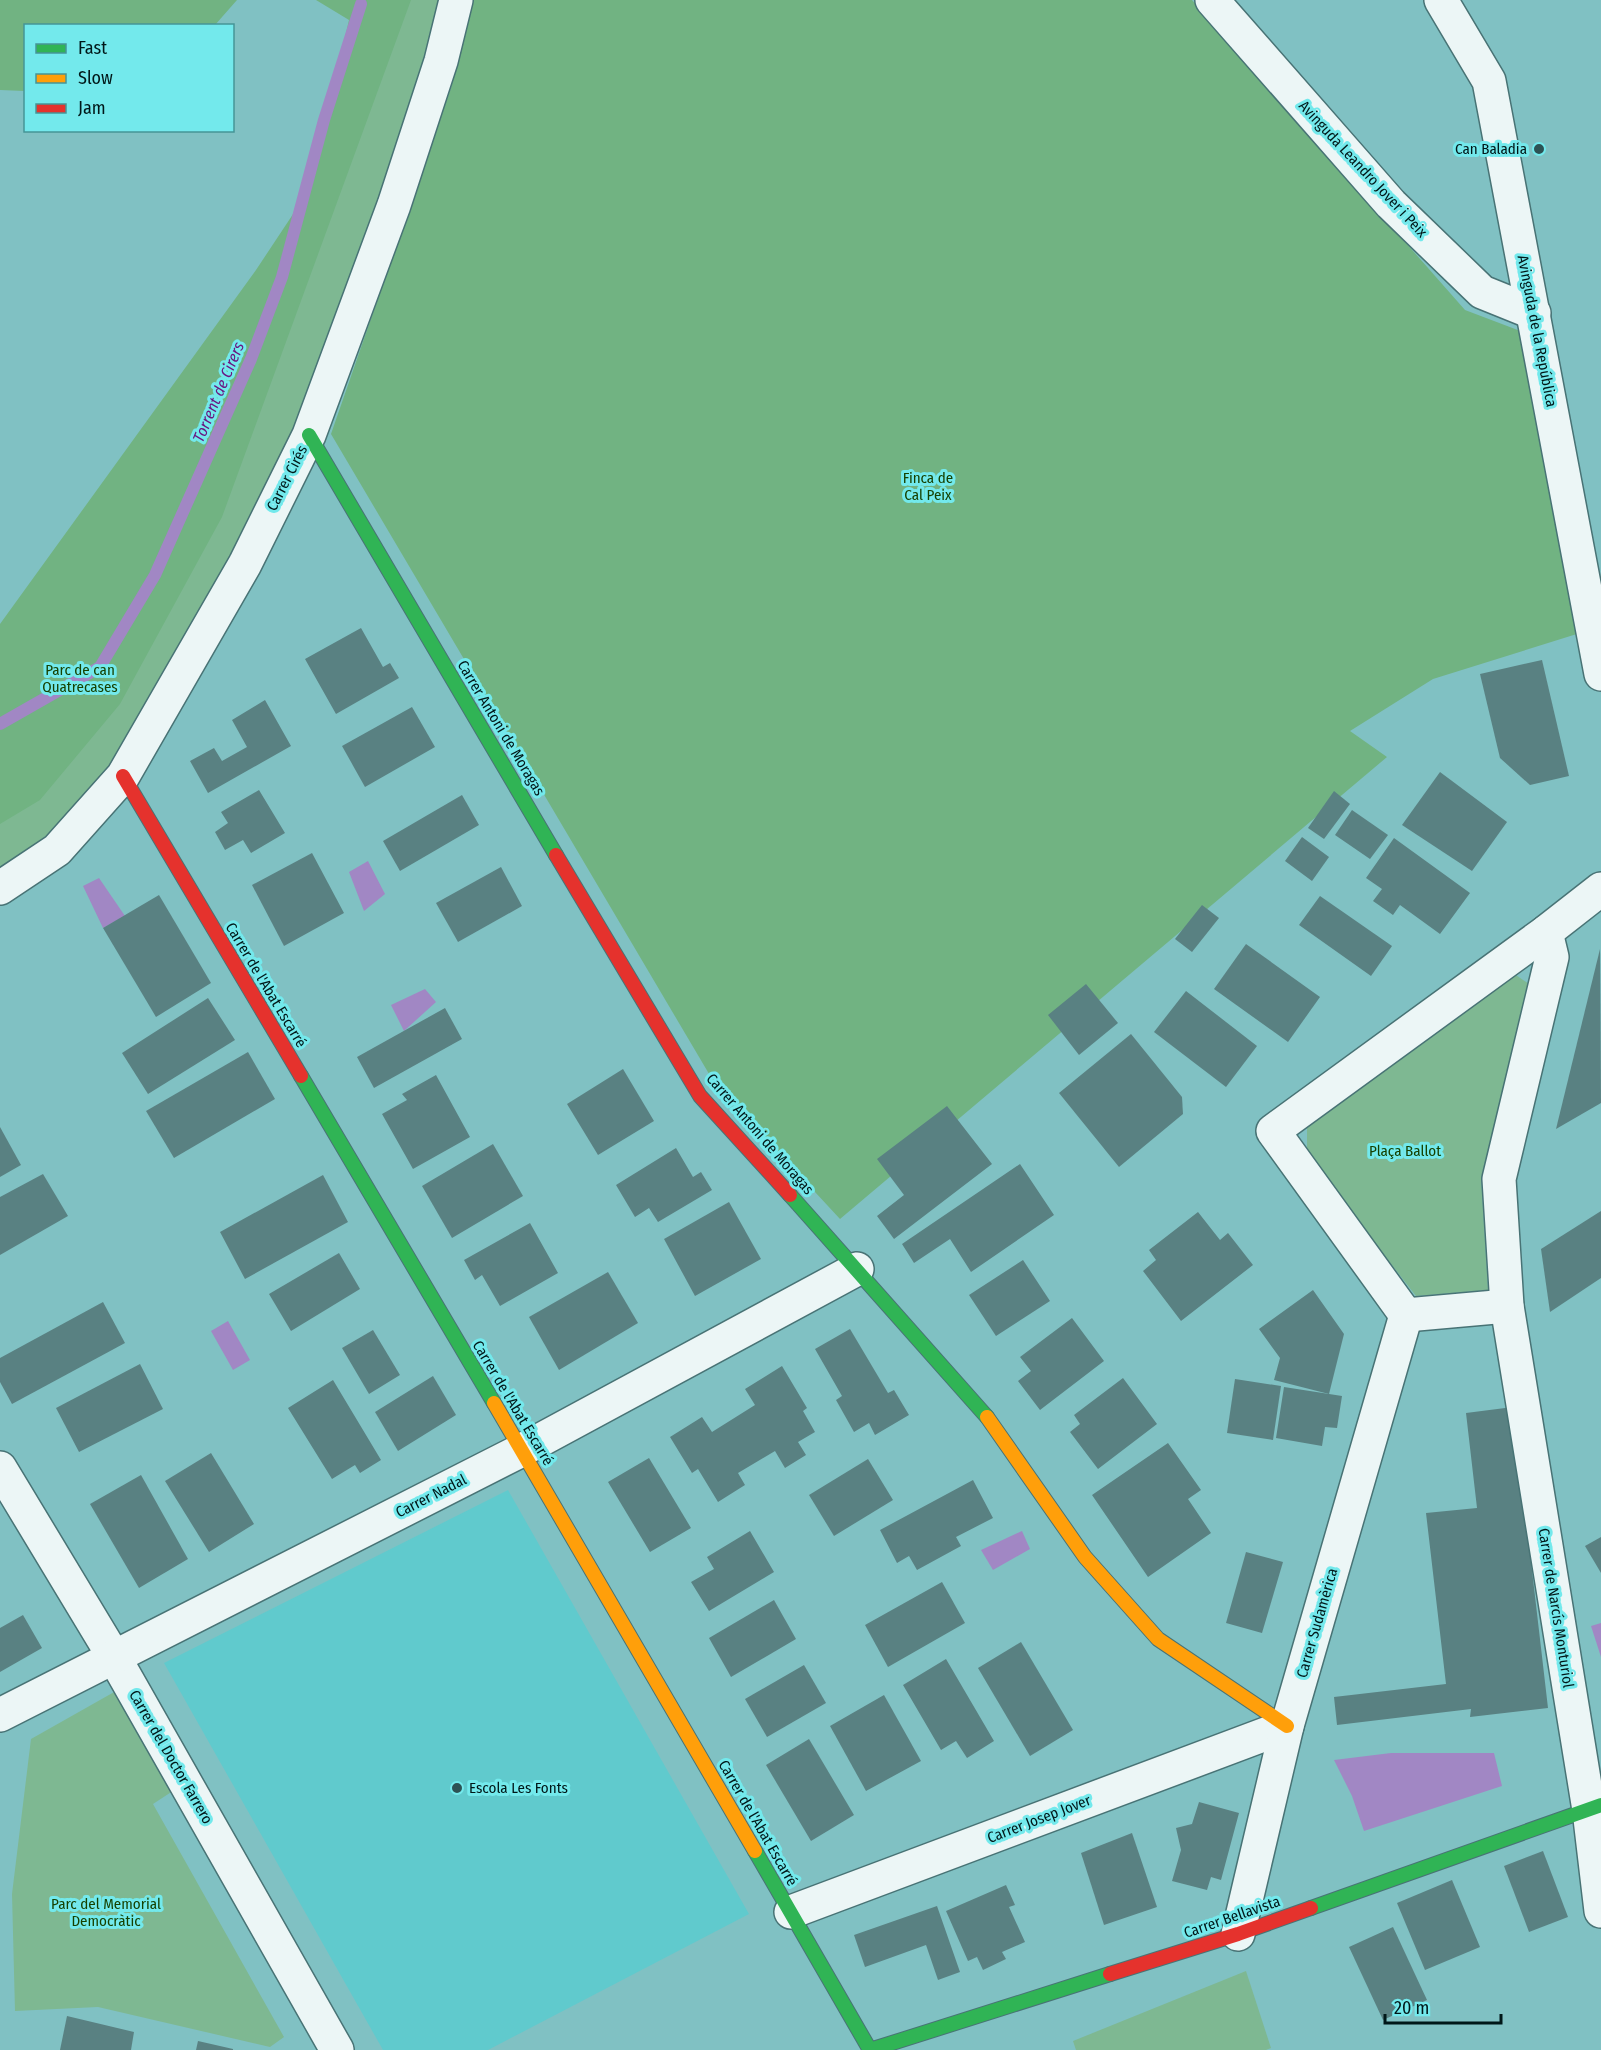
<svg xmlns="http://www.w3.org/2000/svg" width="1601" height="2050" font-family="'Fira Sans Condensed',sans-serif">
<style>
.built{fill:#60cacd}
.green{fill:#7eb892}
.forest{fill:#71b382}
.water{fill:#a187c4}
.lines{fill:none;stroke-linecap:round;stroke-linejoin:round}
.stream{stroke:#a187c4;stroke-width:12}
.building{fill:#598182}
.street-casing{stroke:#487375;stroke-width:36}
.fast-casing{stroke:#487375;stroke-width:16}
.slow-casing{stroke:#487375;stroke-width:16}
.jam-casing{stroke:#487375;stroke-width:16}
.street{stroke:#ecf6f6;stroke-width:33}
.fast{stroke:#30b455;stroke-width:14}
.slow{stroke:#ff9f0a;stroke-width:14}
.jam{stroke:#e5322d;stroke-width:14}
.poi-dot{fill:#2d5254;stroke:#73e9ec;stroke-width:2}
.labels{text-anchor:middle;stroke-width:6;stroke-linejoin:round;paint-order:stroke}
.poi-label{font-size:15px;fill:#001718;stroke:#73e9ec;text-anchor:end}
.street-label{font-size:15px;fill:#001718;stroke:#73e9ec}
.park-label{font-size:15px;fill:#164100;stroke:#73e9ec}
.water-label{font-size:16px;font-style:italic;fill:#6a1781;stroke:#73e9ec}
</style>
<rect width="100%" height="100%" fill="#80c1c3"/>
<polygon class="built" points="508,1490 749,1914 488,2050 383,2050 164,1663"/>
<g class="green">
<polygon points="383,0 449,0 299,442 117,774 0,879 0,648 327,183"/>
<polygon points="1510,971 1529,984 1481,1178 1488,1290 1416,1296 1307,1156 1307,1124"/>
<polygon points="123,1687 179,1787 153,1804 284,2037 270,2047 98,2007 15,2011 12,1894 31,1739"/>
<polygon points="1246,1971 1271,2048 1266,2050 1076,2050 1073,2041"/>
</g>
<g class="forest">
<polygon points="0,0 237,0 215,25 26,26 25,91 0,90"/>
<polygon points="316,0 411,0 222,517 120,704 40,800 0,824 0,624 256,270 311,187 349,20"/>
<polygon points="473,0 1192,0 1465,310 1523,332 1580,633 1433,679 1350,731 1387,757 840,1219 715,1084 331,434 451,88"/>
</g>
<g class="water">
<polygon points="368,861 385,894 364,911 349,872"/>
<polygon points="99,878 125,916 103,928 83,886"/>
<polygon points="425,989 436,1002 404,1031 391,1005"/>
<polygon points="228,1321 250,1360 233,1370 211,1331"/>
<polygon points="1022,1531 1030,1549 993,1570 981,1550"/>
<polygon points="1601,1623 1601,1657 1591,1626"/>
<polygon points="1391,1753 1494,1753 1502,1786 1364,1831 1352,1796 1334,1760"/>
</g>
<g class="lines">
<polyline class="stream" points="0,724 100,667 155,575 251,359 282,277 324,120 361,4"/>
</g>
<g class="building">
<polygon points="361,628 383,667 390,663 399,678 336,714 305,659"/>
<polygon points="1542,660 1569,776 1530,785 1500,758 1480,674"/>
<polygon points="265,700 291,746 208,793 190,761 214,748 222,761 247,747 232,720"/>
<polygon points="412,707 435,747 365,787 342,746"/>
<polygon points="1440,772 1507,822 1472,871 1402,825"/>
<polygon points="259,790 285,833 251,853 243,840 225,850 215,832 228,823 221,812"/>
<polygon points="1334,791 1350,804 1324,839 1308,828"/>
<polygon points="462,795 479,825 400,871 383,841"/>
<polygon points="1352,810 1388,835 1370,859 1335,835"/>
<polygon points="1302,837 1329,857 1312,881 1285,861"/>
<polygon points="1394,838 1470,893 1440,934 1400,905 1393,915 1373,901 1382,889 1366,878"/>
<polygon points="312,853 344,913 284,946 252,885"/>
<polygon points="501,867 522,906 458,942 436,903"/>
<polygon points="159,895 211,983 156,1017 103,928"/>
<polygon points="1320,896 1392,946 1371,976 1299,925"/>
<polygon points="1202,905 1219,918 1192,952 1175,939"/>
<polygon points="1246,944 1320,997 1288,1042 1214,989"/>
<polygon points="1600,949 1601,1103 1556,1129"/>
<polygon points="1086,984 1118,1023 1079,1055 1048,1015"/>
<polygon points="1186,991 1257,1046 1226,1087 1154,1032"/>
<polygon points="208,998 235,1040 148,1094 122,1053"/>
<polygon points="445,1008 462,1039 374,1088 357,1057"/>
<polygon points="1131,1034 1182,1097 1183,1114 1119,1167 1059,1093"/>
<polygon points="248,1052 275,1099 174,1158 146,1111"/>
<polygon points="623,1069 654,1121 598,1155 567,1104"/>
<polygon points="436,1075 470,1137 413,1169 382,1114 407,1100 402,1094"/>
<polygon points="947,1106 992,1164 894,1239 877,1216 904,1195 877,1159"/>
<polygon points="0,1127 21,1165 0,1177"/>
<polygon points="493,1144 523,1196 452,1238 422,1186"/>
<polygon points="676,1148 693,1177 701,1172 712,1190 658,1222 649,1208 635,1217 616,1185"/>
<polygon points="1020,1164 1054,1215 971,1272 950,1239 914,1263 902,1244"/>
<polygon points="43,1174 68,1216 0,1255 0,1197"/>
<polygon points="323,1175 348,1222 245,1279 220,1232"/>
<polygon points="729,1202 761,1259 695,1296 664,1239"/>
<polygon points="1601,1211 1601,1278 1550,1312 1541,1249"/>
<polygon points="1198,1212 1220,1240 1228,1233 1253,1265 1181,1321 1143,1271 1156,1260 1149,1250"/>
<polygon points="530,1223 558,1273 500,1306 482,1275 475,1280 464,1260"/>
<polygon points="339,1253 360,1289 291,1331 269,1294"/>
<polygon points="1023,1260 1050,1301 996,1336 969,1295"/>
<polygon points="608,1272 638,1323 559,1370 529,1317"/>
<polygon points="1313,1290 1344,1334 1329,1394 1274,1380 1280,1358 1259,1329"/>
<polygon points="103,1302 125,1343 12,1404 0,1382 0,1358"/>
<polygon points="1072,1318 1104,1361 1040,1410 1018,1381 1031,1371 1020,1357"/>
<polygon points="850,1329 888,1393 894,1390 909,1415 875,1435 869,1423 854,1432 836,1400 842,1396 815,1349"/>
<polygon points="373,1330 400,1375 369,1394 342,1348"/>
<polygon points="140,1364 163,1409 79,1452 56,1408"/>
<polygon points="782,1366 807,1408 803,1411 815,1432 798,1442 806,1455 785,1468 775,1451 738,1473 745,1485 718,1502 698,1469 692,1473 670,1437 702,1417 712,1432 755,1405 745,1389"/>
<polygon points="433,1376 456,1415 398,1451 375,1412"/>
<polygon points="1123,1378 1157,1424 1098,1469 1070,1432 1080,1424 1074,1415"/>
<polygon points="1235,1379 1281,1386 1273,1440 1227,1433"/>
<polygon points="333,1380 381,1460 360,1473 355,1465 332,1479 288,1408"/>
<polygon points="1284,1387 1342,1396 1337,1428 1325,1427 1322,1446 1276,1438"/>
<polygon points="1513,1407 1548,1708 1470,1717 1471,1709 1337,1725 1334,1697 1446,1684 1426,1513 1477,1508 1466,1413"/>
<polygon points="1168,1443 1201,1490 1188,1499 1211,1533 1148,1577 1092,1495"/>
<polygon points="211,1453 254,1524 209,1552 165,1481"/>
<polygon points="649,1458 691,1528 650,1552 608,1482"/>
<polygon points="868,1459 893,1500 834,1536 809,1495"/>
<polygon points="141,1475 188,1559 139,1588 90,1504"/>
<polygon points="973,1480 993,1518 956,1537 961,1546 917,1570 909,1556 897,1563 880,1530"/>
<polygon points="750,1531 774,1572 709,1611 691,1582 714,1569 707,1557"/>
<polygon points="1601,1537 1601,1573 1585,1546"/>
<polygon points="1246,1552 1283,1562 1262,1633 1226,1623"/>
<polygon points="942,1582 965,1623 888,1667 865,1625"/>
<polygon points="774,1600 796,1639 731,1677 709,1638"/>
<polygon points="23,1615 42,1648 0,1672 0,1628"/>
<polygon points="1021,1642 1073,1730 1030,1756 978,1668"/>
<polygon points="946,1659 994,1741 967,1758 956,1741 941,1750 903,1685"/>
<polygon points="804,1665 826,1703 767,1737 745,1699"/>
<polygon points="884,1695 921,1761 866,1791 830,1726"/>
<polygon points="809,1739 854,1815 811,1841 766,1765"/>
<polygon points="1199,1802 1239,1813 1221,1880 1211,1877 1207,1890 1172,1881 1181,1850 1176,1828 1192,1824"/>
<polygon points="1132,1833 1157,1907 1104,1925 1081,1853"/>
<polygon points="1543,1851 1568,1917 1529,1932 1504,1866"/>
<polygon points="1452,1880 1480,1947 1425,1970 1397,1903"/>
<polygon points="1006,1885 1015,1905 1009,1907 1025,1942 1002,1952 1006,1959 983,1970 977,1957 968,1961 946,1911"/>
<polygon points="937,1906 960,1972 938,1980 926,1945 865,1967 854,1935"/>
<polygon points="1393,1927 1427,2000 1383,2020 1349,1947"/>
<polygon points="67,2016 134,2032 131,2050 60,2050"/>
<polygon points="198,2041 233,2049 233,2050 196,2050"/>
</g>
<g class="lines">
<defs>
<g id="street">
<polyline points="1212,0 1391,204 1482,292 1534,313"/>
<polyline points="1441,0 1489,81 1601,674"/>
<polyline points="0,888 57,850 123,776 245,564 309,435 394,205 441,61 456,0"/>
<polyline points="1546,932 1552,957 1499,1179 1507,1306 1589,1810 1601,1911"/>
<polyline points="1406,1315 1273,1131 1546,932 1601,889"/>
<polyline points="1406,1315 1507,1306"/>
<polyline points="0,1468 114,1657 337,2050"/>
<polyline points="0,1715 522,1450 857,1269"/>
<polyline points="791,1912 1287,1726"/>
<polyline points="1238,1934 1287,1726 1406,1315"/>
</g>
<g id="fast">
<polyline points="309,435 556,855"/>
<polyline points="301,1076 494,1403"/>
<polyline points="790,1195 987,1417"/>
<polyline points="755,1851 870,2050 1110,1974"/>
<polyline points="1311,1908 1601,1805"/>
</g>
<g id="slow">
<polyline points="494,1403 755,1851"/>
<polyline points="987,1417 1085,1557 1158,1639 1287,1726"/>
</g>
<g id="jam">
<polyline points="123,776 301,1076"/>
<polyline points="556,855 700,1096 790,1195"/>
<polyline points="1110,1974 1238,1934 1311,1908"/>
</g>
</defs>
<use href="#street" class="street-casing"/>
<use href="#fast" class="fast-casing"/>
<use href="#slow" class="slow-casing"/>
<use href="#jam" class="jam-casing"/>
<use href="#street" class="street"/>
<use href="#fast" class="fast"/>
<use href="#slow" class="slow"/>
<use href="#jam" class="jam"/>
</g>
<g class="poi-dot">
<circle cx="1539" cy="149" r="6"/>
<circle cx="457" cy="1788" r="6"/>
</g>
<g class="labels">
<g class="poi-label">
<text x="1527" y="154">Can Baladia</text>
<text x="469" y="1793" text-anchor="start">Escola Les Fonts</text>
</g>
<g class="street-label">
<text transform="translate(1363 169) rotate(47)" y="5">Avinguda Leandro Jover i Peix</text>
<text transform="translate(1537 331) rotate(79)" y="5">Avinguda de la República</text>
<text transform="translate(287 478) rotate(-63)" y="5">Carrer Cirés</text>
<text transform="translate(501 728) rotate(59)" y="5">Carrer Antoni de Moragas</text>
<text transform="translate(266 985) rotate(59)" y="5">Carrer de l'Abat Escarré</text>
<text transform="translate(760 1134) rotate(49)" y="5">Carrer Antoni de Moragas</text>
<text transform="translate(513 1403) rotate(59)" y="5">Carrer de l'Abat Escarré</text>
<text transform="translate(431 1496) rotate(-27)" y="5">Carrer Nadal</text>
<text transform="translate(1556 1608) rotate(81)" y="5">Carrer de Narcís Monturiol</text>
<text transform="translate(1317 1623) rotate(-74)" y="5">Carrer Sudamèrica</text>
<text transform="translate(171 1757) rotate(60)" y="5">Carrer del Doctor Farrero</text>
<text transform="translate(1039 1819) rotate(-21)" y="5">Carrer Josep Jover</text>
<text transform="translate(758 1823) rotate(60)" y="5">Carrer de l'Abat Escarré</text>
<text transform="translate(1232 1917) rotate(-19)" y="5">Carrer Bellavista</text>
</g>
<g class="park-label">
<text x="928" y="483">Finca de<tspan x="928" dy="17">Cal Peix</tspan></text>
<text x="80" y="675">Parc de can<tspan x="80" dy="17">Quatrecases</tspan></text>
<text x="1405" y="1156">Plaça Ballot</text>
<text x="106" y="1909">Parc del Memorial<tspan x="106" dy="17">Democràtic</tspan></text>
</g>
<g class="water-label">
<text transform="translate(218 392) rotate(-67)" y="6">Torrent de Cirers</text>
</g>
</g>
<rect x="24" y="24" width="210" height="108" fill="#73e9ec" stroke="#459597" stroke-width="1.5"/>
<rect x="36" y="44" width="30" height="9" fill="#30b455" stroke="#459597" stroke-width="1.5"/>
<text x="78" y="54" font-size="18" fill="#001718">Fast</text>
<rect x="36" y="74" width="30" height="9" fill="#ff9f0a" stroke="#459597" stroke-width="1.5"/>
<text x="78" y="84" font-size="18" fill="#001718">Slow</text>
<rect x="36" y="104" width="30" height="9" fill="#e5322d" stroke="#459597" stroke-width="1.5"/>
<text x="78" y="114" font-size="18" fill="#001718">Jam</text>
<path d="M1385 2014v9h116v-9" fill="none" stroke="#001718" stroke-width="3"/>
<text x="1394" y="2014" font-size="18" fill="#001718" stroke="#73e9ec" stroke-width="4.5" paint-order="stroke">20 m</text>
</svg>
